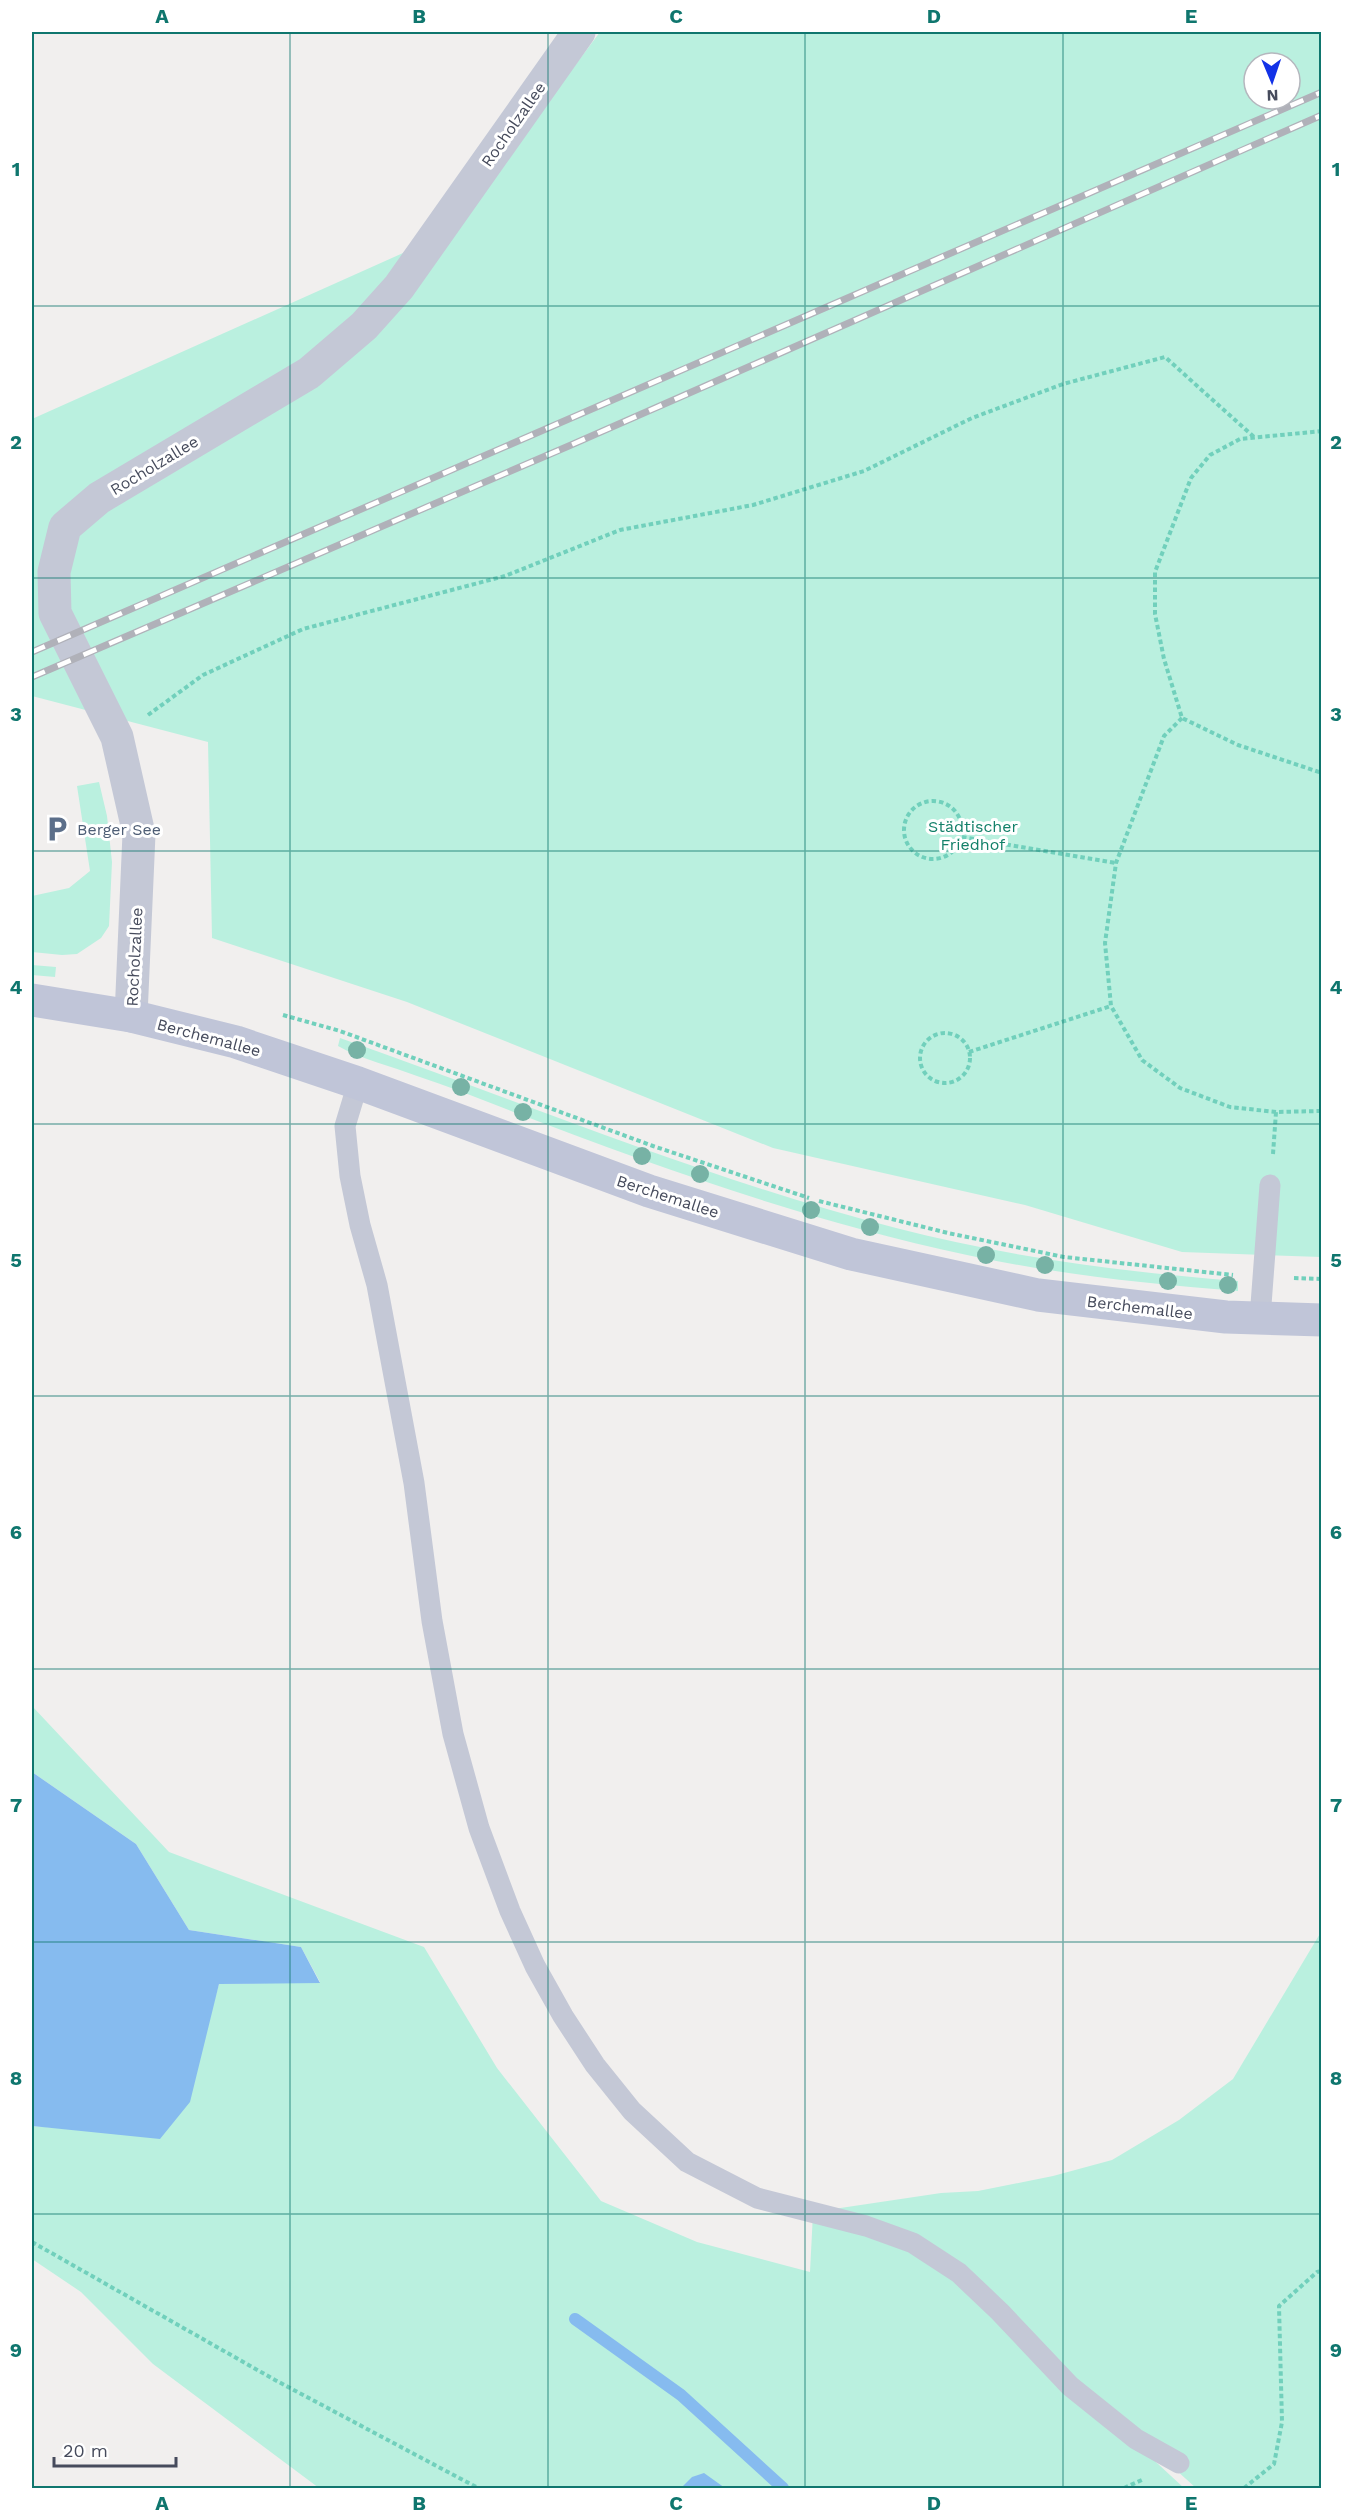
<svg xmlns="http://www.w3.org/2000/svg" width="1353" height="2520" font-family="'Work Sans',sans-serif">
<style>
.green{fill:#baf0df;fill-rule:evenodd}
.water{fill:#86bbef}
.lines{fill:none;stroke-linecap:round;stroke-linejoin:round}
.stream{stroke:#86bbef;stroke-width:12}
.path{stroke:#71d0bc;stroke-width:4;stroke-dasharray:4.5 3;stroke-linecap:butt}
.lane{stroke:#c4c8d6;stroke-width:21}
.street{stroke:#c4c8d6;stroke-width:33}
.secondary{stroke:#c0c5d8;stroke-width:33}
.rail-casing{stroke:#b0b1b9;stroke-width:7}
.rail{stroke:#fff;stroke-width:4.5;stroke-dasharray:14;stroke-linecap:butt}
.tree{fill:#77b2a5}
.grid{fill:none;stroke:#0f766e;stroke-width:1.5;stroke-opacity:0.55}
.labels{text-anchor:middle;stroke-width:6;stroke-linejoin:round;paint-order:stroke}
.street-label{font-size:16px;fill:#464b5c;stroke:#fff}
.park-label{font-size:16px;fill:#138069;stroke:#fff}
.service-label{font-size:16px;fill:#4e5e75;stroke:#fff;text-anchor:start}
.neatline{fill:none;stroke:#0f766e;stroke-width:2}
.grid-label{font-size:20px;text-anchor:middle;font-weight:bold;fill:#0f766e}
</style>
<rect width="100%" height="100%" fill="#f1efee"/>
<g class="green">
<path d="M 600,32 L 1321,32 L 1321,1257 L 1182,1252 L 1025,1205 L 773,1148 L 407,1002 L 212,938 L 208,742 L 32,696 L 32,419 L 450,232 ZM 1254,63 L 1290,63 L 1290,99 L 1254,99 Z"/>
<polygon points="99,782 107,816 112,862 109,926 101,938 77,954 62,955 32,952 32,896 69,888 90,871 77,786"/>
<polygon points="32,965 56,967 55,977 32,975"/>
<path d="M 340,1038 C 525,1103 706,1179 896,1228 C 1008,1257 1123,1272 1238,1281 L 1238,1291 C 1147,1284 1056,1274 967,1255 C 813,1222 665,1170 519,1114 C 485,1101 451,1087 417,1076 C 391,1066 363,1060 338,1046 Z"/>
<polygon points="32,1706 169,1852 424,1947 497,2068 601,2201 697,2242 810,2272 813,2213 866,2226 955,2276 1184,2488 319,2488 153,2364 81,2292 32,2259 32,2126 85,2130 204,2037 219,1984 320,1982 301,1947 189,1930 136,1844 32,1772"/>
<polygon points="1321,1932 1321,2488 1196,2488 958,2273 827,2210 941,2193 978,2191 1053,2176 1112,2160 1179,2120 1233,2079"/>
</g>
<g class="water">
<polygon points="32,1772 136,1844 189,1930 301,1947 320,1983 219,1984 190,2102 160,2139 32,2126"/>
<polygon points="704,2473 725,2488 681,2488 692,2477"/>
</g>
<g class="lines">
<polyline class="stream" points="575,2319 681,2395 783,2488"/>
<g class="path">
<polyline points="1322,431 1240,439 1210,455 1191,478 1155,572 1155,614 1164,659 1182,718 1238,745 1322,773"/>
<polyline points="148,715 203,675 303,629 505,576 620,530 753,505 864,471 972,418 1063,384 1165,357 1254,437"/>
<polyline points="1182,718 1164,736 1116,863 1105,943 1111,1006 1142,1060 1180,1088 1230,1107 1276,1112 1322,1111"/>
<circle cx="933" cy="830" r="29"/>
<polyline points="962,837 1116,863"/>
<polyline points="283,1015 340,1031 653,1146 809,1198"/>
<circle cx="945" cy="1058" r="25"/>
<polyline points="969,1052 1111,1006"/>
<polyline points="1273,1154 1276,1112"/>
<polyline points="819,1201 948,1233 1064,1257 1233,1275"/>
<polyline points="1294,1278 1322,1279"/>
<polyline points="32,2242 275,2380 478,2488"/>
<polyline points="1124,2488 1144,2479"/>
<polyline points="1244,2488 1274,2464 1282,2422 1279,2306 1317,2272 1322,2271"/>
</g>
<g class="lane">
<polyline points="358,1083 345,1126 350,1176 360,1225 377,1285 414,1483 432,1621 453,1734 479,1828 510,1911 535,1966 563,2016 595,2065 632,2111 687,2162 757,2198 866,2226 913,2243 959,2273 1000,2312 1070,2386 1136,2439 1179,2463"/>
<polyline points="1260,1318 1270,1185"/>
</g>
<polyline class="street" points="131,1016 139,834 117,737 55,613 54,572 65,527 99,498 309,373 364,326 399,287 579,32"/>
<polyline class="secondary" points="32,1000 131,1016 236,1042 358,1083 649,1191 851,1254 1038,1295 1226,1317 1322,1320"/>
<defs>
<g id="rail">
<polyline points="32,652 1322,92"/>
<polyline points="32,677 571,445 1322,115"/>
</g>
</defs>
<use href="#rail" class="rail-casing"/>
<use href="#rail" class="rail"/>
</g>
<g class="tree">
<circle cx="357" cy="1050" r="9"/>
<circle cx="461" cy="1087" r="9"/>
<circle cx="523" cy="1112" r="9"/>
<circle cx="642" cy="1156" r="9"/>
<circle cx="700" cy="1174" r="9"/>
<circle cx="811" cy="1210" r="9"/>
<circle cx="870" cy="1227" r="9"/>
<circle cx="986" cy="1255" r="9"/>
<circle cx="1045" cy="1265" r="9"/>
<circle cx="1168" cy="1281" r="9"/>
<circle cx="1228" cy="1285" r="9"/>
</g>
<path class="grid" d="M 290,32 L 290,2488M 548,32 L 548,2488M 805,32 L 805,2488M 1063,32 L 1063,2488M 32,306 L 1322,306M 32,578 L 1322,578M 32,851 L 1322,851M 32,1124 L 1322,1124M 32,1396 L 1322,1396M 32,1669 L 1322,1669M 32,1942 L 1322,1942M 32,2214 L 1322,2214"/>
<defs>
<symbol id="parking-bare" viewBox="-9 -9 18 18"><path d="M-3.5-5.5H1a3.5 3.5 0 0 1 0 7H-1V5.5H-3.5ZM-1-3.4V-.6H.8a1.4 1.4 0 0 0 0-2.8Z" fill="#5c6f8a" stroke="#fff" stroke-width="2.5" paint-order="stroke"/></symbol>
</defs>
<g fill-rule="evenodd">
<use href="#parking-bare" x="38" y="810" width="38" height="38"/>
</g>
<g class="labels">
<g class="street-label">
<text transform="translate(513 124) rotate(-55)" y="6">Rocholzallee</text>
<text transform="translate(154 465) rotate(-31)" y="6">Rocholzallee</text>
<text transform="translate(134 957) rotate(-87)" y="6">Rocholzallee</text>
<text transform="translate(209 1037) rotate(15)" y="6">Berchemallee</text>
<text transform="translate(668 1196) rotate(18)" y="6">Berchemallee</text>
<text transform="translate(1140 1307) rotate(7)" y="6">Berchemallee</text>
</g>
<g class="park-label">
<text x="973" y="832">Städtischer<tspan x="973" dy="18">Friedhof</tspan></text>
</g>
<g class="service-label">
<text x="77" y="835">Berger See</text>
</g>
</g>
<rect width="1353" height="2520" fill="none" stroke="#ffffff" stroke-width="66"/>
<g transform="translate(1272 81) rotate(178)"><circle r="28" fill="#ffffff" stroke="#b5b7be" stroke-width="1.5"/>
<path d="M0-4.5L10 22L0 15L-10 22Z" fill="#1232e7"/>
<text y="-9" font-size="16" font-weight="bold" text-anchor="middle" fill="#464b5c">N</text>
</g>
<path d="M54 2457v9h122v-9" fill="none" stroke="#464b5c" stroke-width="3"/>
<text x="63" y="2457" font-size="18" fill="#464b5c" stroke="#ffffff" stroke-width="4.5" paint-order="stroke">20 m</text>
<rect x="33" y="33" width="1287" height="2454" class="neatline"/>
<g class="grid-label">
<text x="162" y="23">A</text>
<text x="419" y="23">B</text>
<text x="676" y="23">C</text>
<text x="934" y="23">D</text>
<text x="1191" y="23">E</text>
<text x="16" y="176">1</text>
<text x="1336" y="176">1</text>
<text x="16" y="449">2</text>
<text x="1336" y="449">2</text>
<text x="16" y="721">3</text>
<text x="1336" y="721">3</text>
<text x="16" y="994">4</text>
<text x="1336" y="994">4</text>
<text x="16" y="1267">5</text>
<text x="1336" y="1267">5</text>
<text x="16" y="1539">6</text>
<text x="1336" y="1539">6</text>
<text x="16" y="1812">7</text>
<text x="1336" y="1812">7</text>
<text x="16" y="2085">8</text>
<text x="1336" y="2085">8</text>
<text x="16" y="2357">9</text>
<text x="1336" y="2357">9</text>
<text x="162" y="2510">A</text>
<text x="419" y="2510">B</text>
<text x="676" y="2510">C</text>
<text x="934" y="2510">D</text>
<text x="1191" y="2510">E</text>
</g>
</svg>
